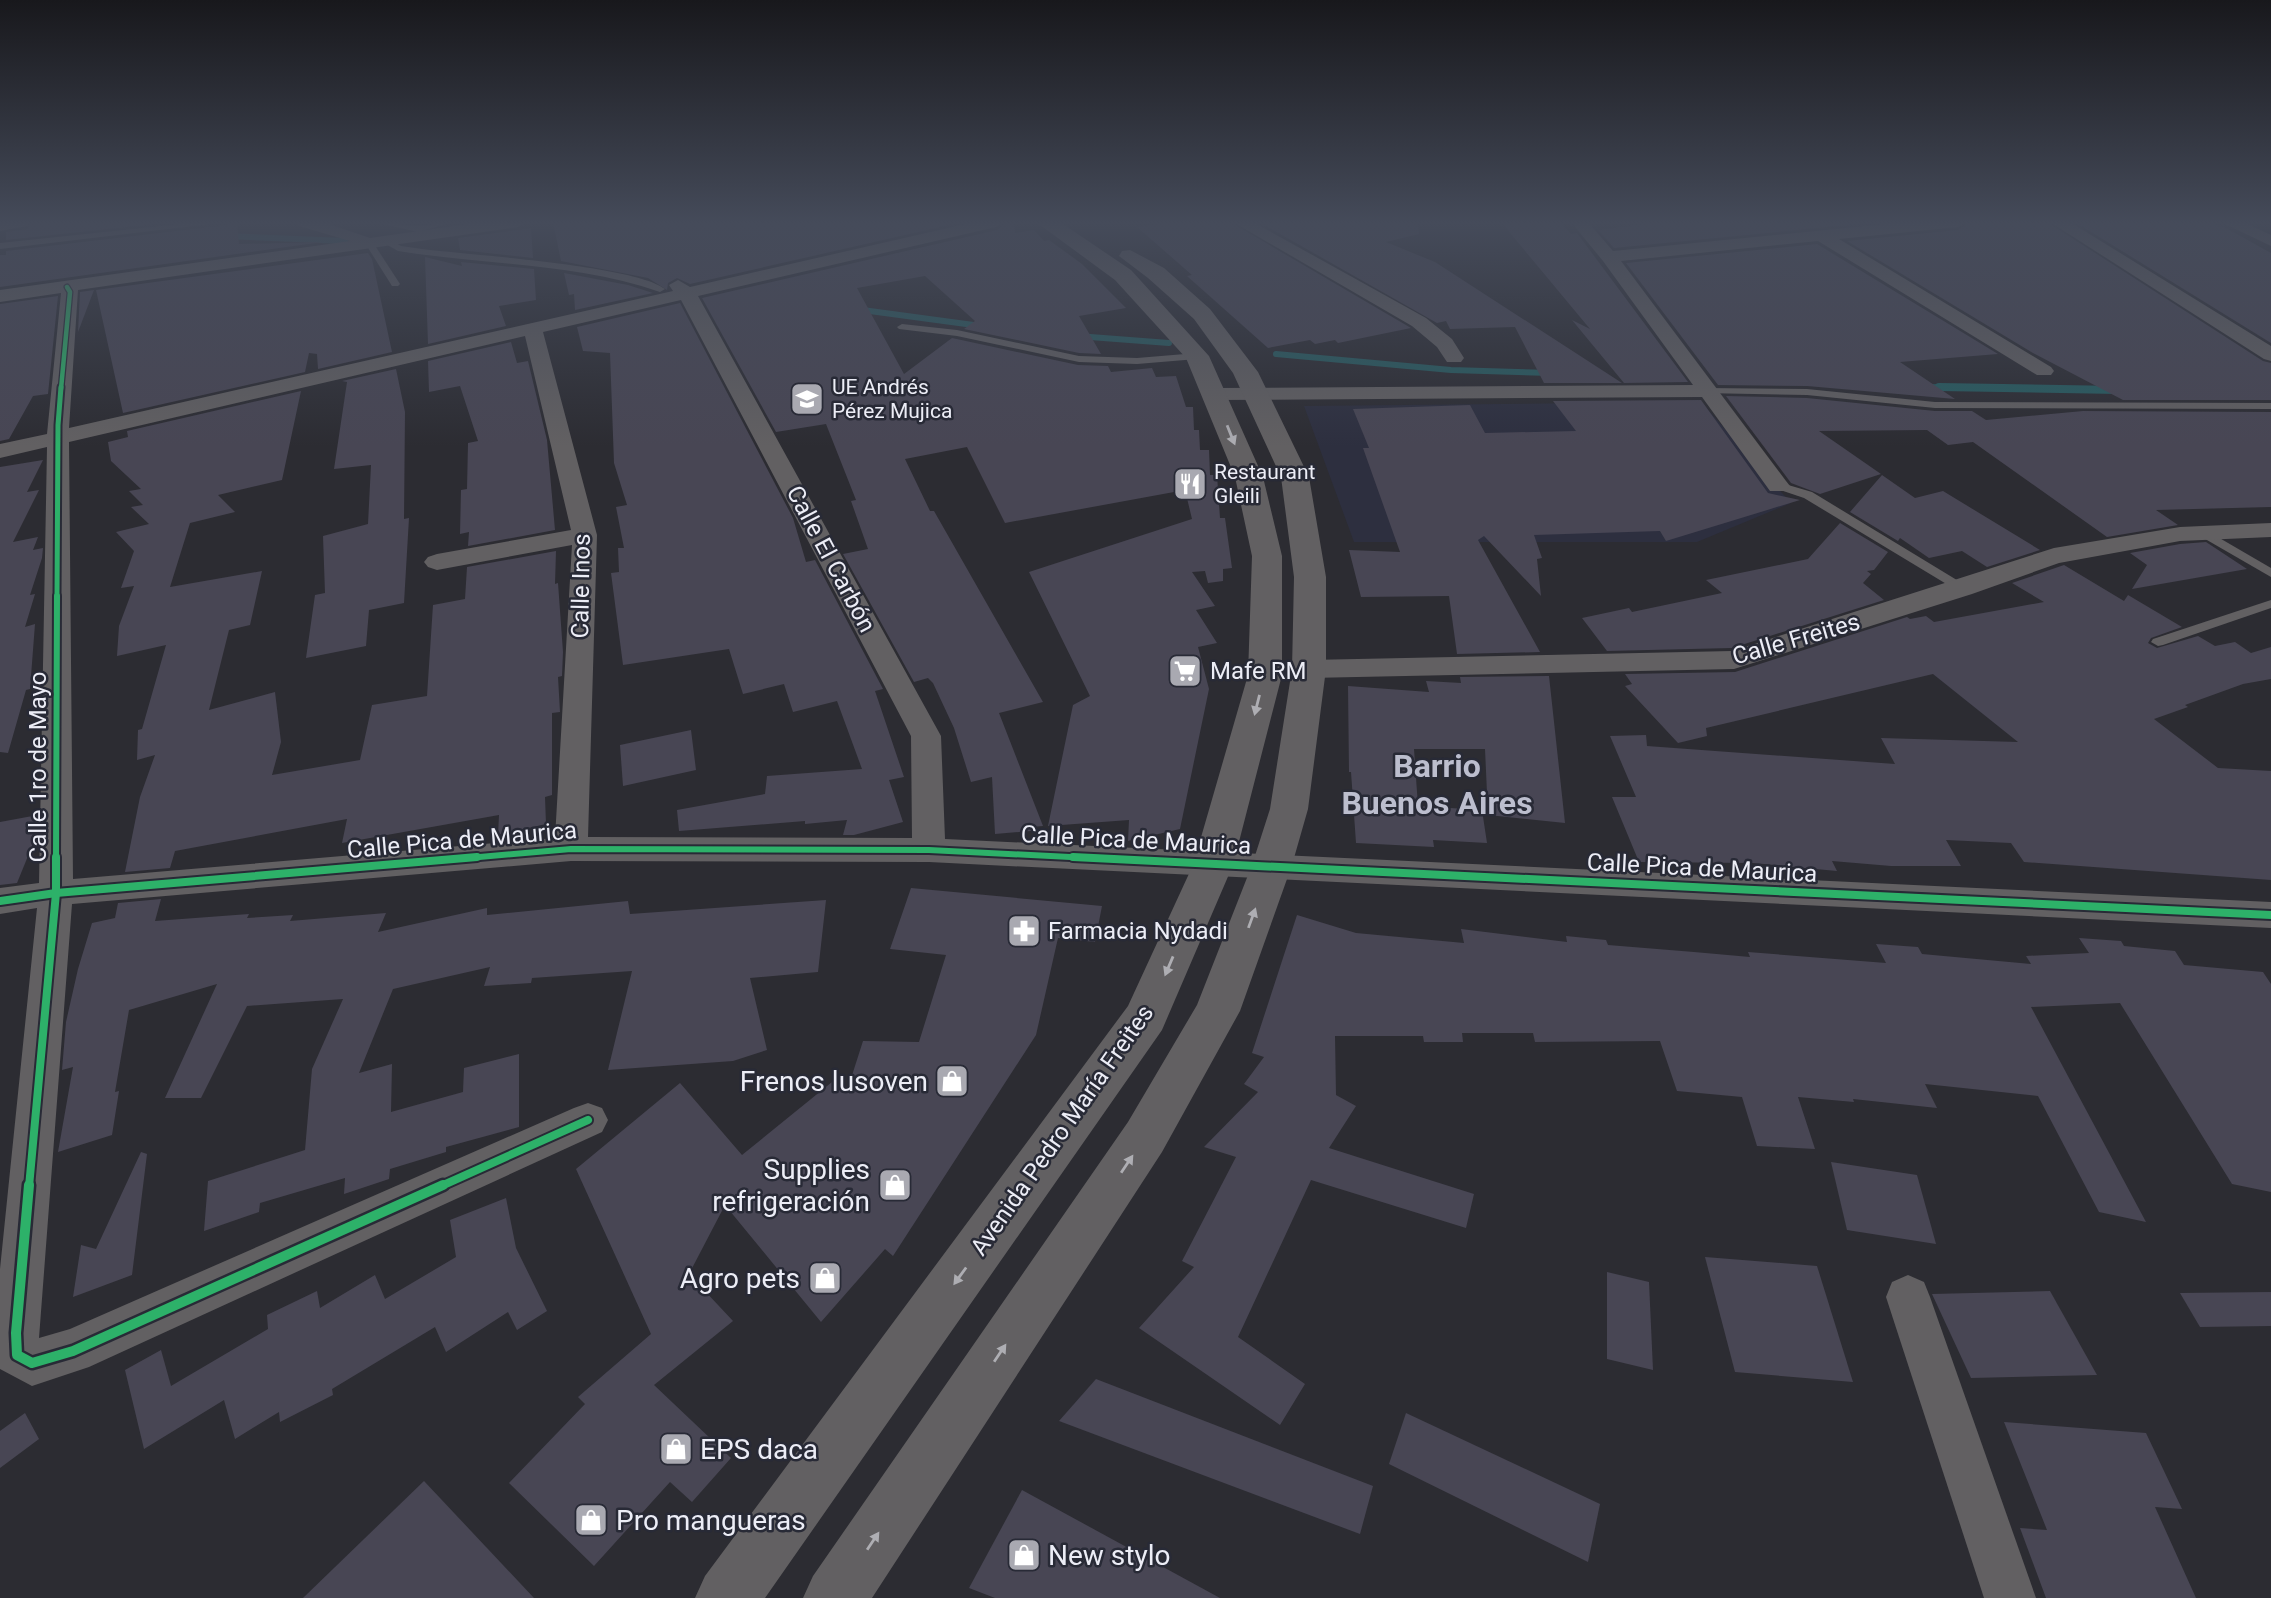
<svg xmlns="http://www.w3.org/2000/svg" width="2271" height="1598" font-family="Roboto,sans-serif">
<style>
.built{fill:#2d2f3f}
.lines{fill:none;stroke-linecap:round;stroke-linejoin:round}
.stream-far1{stroke:#275c60;stroke-width:6}
.stream{stroke:#275c60;stroke-width:8}
.building{fill:#484654}
.service{fill:#626062;fill-rule:evenodd}
.minor{fill:#626062;fill-rule:evenodd}
.tertiary{fill:#626062;fill-rule:evenodd}
.cycleway-far4-casing{stroke:#282a36;stroke-width:7}
.cycleway-far3-casing{stroke:#282a36;stroke-width:9}
.cycleway-far2-casing{stroke:#282a36;stroke-width:10}
.cycleway-far1-casing{stroke:#282a36;stroke-width:12}
.cycleway-casing{stroke:#282a36;stroke-width:15}
.cycleway-far4{stroke:#2db169;stroke-width:4.5}
.cycleway-far3{stroke:#2db169;stroke-width:5}
.cycleway-far2{stroke:#2db169;stroke-width:6}
.cycleway-far1{stroke:#2db169;stroke-width:8}
.cycleway{stroke:#2db169;stroke-width:10}
.oneway{fill:#aeaeb3}
.labels{text-anchor:middle;stroke-width:5;stroke-linejoin:round;paint-order:stroke}
.far-poi-label{font-size:21px;fill:#ecedf6;stroke:#282a36;text-anchor:start}
.street-label{font-size:24px;fill:#ecedf6;stroke:#282a36}
.poi-label{font-size:24px;fill:#ecedf6;stroke:#282a36;text-anchor:start}
.near-poi-label{font-size:28px;fill:#ecedf6;stroke:#282a36;text-anchor:end}
.district-label{font-size:32px;font-weight:bold;fill:#bcbece;stroke:#282a36}
</style>
<rect width="100%" height="100%" fill="#2c2c32"/>
<polygon class="built" points="1701,402 1791,503 1697,542 1354,542 1304,406"/>
<g class="lines">
<g class="stream-far1">
<polyline points="226,236 345,241"/>
<polyline points="855,309 981,326"/>
<polyline points="1077,336 1169,343"/>
<polyline points="1276,354 1451,370 1552,373"/>
<polyline points="1925,387 2052,389"/>
</g>
<polyline class="stream" points="1939,387 2119,390"/>
</g>
<g class="building">
<polygon points="31,222 173,222 6,240 6,232 27,229"/>
<polygon points="230,222 237,222 239,244 323,242 0,287 0,255 6,255 6,251 227,225"/>
<polygon points="553,222 962,222 690,284 677,278 668,283 667,290 648,278 561,261"/>
<polygon points="1007,222 1014,222 1015,233 1034,230 1044,241 1049,240 1082,264 1126,308 1079,316 1101,354 1079,353 964,329 975,321 925,276 857,288 904,374 952,338 1078,365 1108,366 1111,372 1152,368 1156,377 1176,376 1186,407 1193,407 1194,430 1199,430 1200,450 1209,450 1210,475 1217,475 1220,518 1225,518 1232,568 1223,569 1223,581 1208,583 1205,571 1192,572 1215,606 1196,610 1217,643 1198,647 1209,689 1180,829 1128,841 1129,820 1048,826 1073,705 1090,696 1029,572 1192,519 1185,490 1005,523 967,447 905,459 930,511 934,511 1043,702 999,713 1043,826 1031,827 1031,831 995,834 992,777 971,782 954,728 933,683 928,678 914,682 843,554 868,549 851,501 856,500 826,424 776,432 702,298 997,230"/>
<polygon points="1171,222 1230,222 1411,328 1338,343 1335,340 1315,344 1310,340 1268,348 1187,276 1192,275 1137,227"/>
<polygon points="1259,222 1418,222 1419,234 1386,242 1435,262 1622,383 1544,383 1515,327 1450,329 1446,321 1437,323"/>
<polygon points="1501,222 1560,222 1571,234 1577,233 1688,382 1624,383 1572,320 1590,329"/>
<polygon points="1661,222 1878,222 1614,248 1598,230"/>
<polygon points="1969,222 2047,222 2263,361 2271,363 2271,400 2123,400 2033,353 1847,241 1958,230"/>
<polygon points="2075,222 2206,222 2226,228 2271,253 2271,343"/>
<polygon points="531,228 533,258 460,250 458,238"/>
<polygon points="1817,244 1998,354 1900,362 1955,399 1807,386 1718,385 1626,263"/>
<polygon points="368,253 372,259 392,352 318,369 317,354 309,353 305,372 123,413 96,290"/>
<polygon points="425,257 462,266 461,262 534,269 536,300 499,306 506,326 428,344"/>
<polygon points="564,273 628,285 653,293 575,310 574,294 569,295"/>
<polygon points="94,290 78,332 80,292"/>
<polygon points="58,296 48,394 33,396 9,439 0,441 0,304"/>
<polygon points="680,303 793,518 806,562 815,560 883,689 875,691 904,777 889,780 903,822 854,835 843,835 847,820 805,824 805,821 679,831 677,810 765,794 767,776 862,769 837,701 793,712 784,684 743,694 729,649 623,665 611,573 619,572 618,548 624,548 616,507 627,505 614,463 610,353 583,351 577,327"/>
<polygon points="511,342 517,363 528,361 547,440 555,530 468,546 469,532 460,534 461,490 467,489 468,443 478,441 460,386 429,392 428,361"/>
<polygon points="396,369 405,412 404,519 409,518 404,603 369,610 366,646 306,658 315,595 325,593 323,536 368,524 371,465 334,469 347,382 342,381"/>
<polygon points="301,391 282,480 218,495 235,512 190,523 170,587 262,571 250,625 229,630 209,710 275,692 281,742 272,775 360,760 372,705 427,696 433,605 465,599 467,567 556,551 555,584 558,583 563,652 562,676 558,677 560,712 552,713 552,795 545,797 546,824 498,835 499,815 342,843 347,819 175,851 170,868 125,872 140,797 155,755 137,760 138,730 142,729 166,645 117,656 119,626 134,586 121,588 134,551 116,532 149,524 131,507 143,505 129,491 141,489 111,461 108,442 128,437 127,431"/>
<polygon points="1726,396 1807,398 1935,411 1972,411 1986,420 2083,411 2271,412 2271,507 2156,510 2178,525 2107,537 1973,442 1948,445 1927,430 1819,431 1881,474 1820,494 1791,483"/>
<polygon points="1701,400 1768,493 1800,500 1666,541 1660,531 1534,535 1542,558 1537,559 1541,596 1484,536 1478,540 1540,652 1457,654 1449,596 1361,597 1349,550 1400,552 1363,448 1369,448 1353,409 1470,405 1485,433 1576,431 1553,401"/>
<polygon points="43,460 27,492 39,490 13,542 38,537 33,550 43,548 42,558 30,595 35,594 25,627 35,624 30,689 26,690 8,753 0,752 0,467"/>
<polygon points="1882,475 1915,498 1943,491 2040,550 1987,567 1962,551 1929,558 1900,538 1898,541 1850,512"/>
<polygon points="1840,523 1888,552 1874,570 1867,571 1871,574 1863,583 1884,600 1732,648 1607,651 1582,618 1629,608 1632,612 1722,593 1706,580 1808,559"/>
<polygon points="2206,542 2247,569 2132,589 2147,565 2130,553 2180,544"/>
<polygon points="2064,565 2124,601 2128,595 2182,627 2151,638 2148,643 2157,648 2198,636 2215,646 2235,642 2251,653 2271,647 2271,679 2243,684 2185,705 2188,707 2154,719 2218,768 2271,771 2271,880 2024,862 2011,843 1946,840 1961,866 1891,866 1832,861 1837,871 1753,863 1639,862 1612,797 1636,797 1610,736 1646,735 1647,746 1895,764 1881,738 2018,742 1933,674 1706,728 1707,736 1678,743 1625,686 1632,684 1625,674 1735,672 1907,617 1910,619 1926,616 1934,622 2044,602 2012,583"/>
<polygon points="1549,676 1565,823 1488,815 1485,749 1414,749 1418,806 1482,810 1487,843 1433,840 1434,847 1356,843 1351,772 1349,772 1348,686 1429,692 1426,681 1461,683 1460,677"/>
<polygon points="691,730 696,770 623,786 620,745"/>
<polygon points="38,815 37,834 17,883 0,885 0,822"/>
<polygon points="911,888 1102,906 1095,942 1058,938 1036,1035 893,1256 885,1249 821,1322 725,1205 689,1274 733,1321 654,1385 731,1458 692,1502 670,1482 594,1566 509,1483 585,1404 578,1397 651,1334 576,1169 680,1083 742,1155 832,1082 847,1091 863,1041 919,1042 946,955 890,949"/>
<polygon points="161,899 155,921 249,914 247,918 293,915 290,921 386,913 378,932 487,908 487,915 628,901 630,914 826,900 818,972 750,978 767,1050 733,1061 608,1070 632,971 532,978 531,983 484,986 490,967 393,989 359,1073 392,1064 391,1112 463,1092 464,1068 519,1054 519,1127 446,1147 446,1152 390,1169 389,1179 344,1194 345,1178 260,1203 259,1212 204,1231 208,1181 305,1150 312,1069 343,999 247,1006 201,1098 165,1098 217,984 129,1010 115,1092 119,1091 112,1135 58,1152 73,1067 62,1070 66,1022 78,969 92,923 115,918 118,903"/>
<polygon points="1297,915 1356,933 1464,943 1461,929 1567,942 1566,936 1606,940 1608,945 1694,952 1750,957 1748,952 1886,963 1876,944 1918,947 1922,954 2031,964 2026,956 2089,953 2079,938 2121,941 2124,946 2175,951 2184,965 2263,972 2271,984 2271,1192 2232,1184 2120,1003 2031,1007 2146,1222 2099,1212 2038,1096 1925,1084 1937,1108 1853,1099 1854,1102 1798,1097 1815,1149 1757,1146 1742,1097 1677,1091 1660,1041 1535,1042 1533,1033 1462,1033 1463,1042 1424,1042 1423,1036 1335,1036 1336,1095 1356,1106 1329,1148 1474,1194 1466,1228 1311,1180 1238,1337 1305,1384 1280,1425 1139,1328 1194,1267 1182,1261 1236,1157 1204,1147 1258,1092 1244,1084 1264,1057 1252,1053"/>
<polygon points="141,1152 147,1154 132,1275 73,1297 81,1245 96,1249"/>
<polygon points="1831,1162 1917,1175 1936,1244 1847,1230"/>
<polygon points="506,1198 516,1248 547,1311 517,1330 508,1312 446,1352 435,1327 332,1389 333,1395 280,1422 279,1412 235,1439 224,1400 144,1449 125,1370 161,1350 171,1386 268,1329 267,1315 317,1291 320,1308 375,1275 385,1299 456,1257 450,1220"/>
<polygon points="1705,1257 1817,1266 1853,1382 1735,1372"/>
<polygon points="1607,1272 1649,1282 1653,1370 1607,1359"/>
<polygon points="2050,1291 2097,1375 1971,1378 1932,1294"/>
<polygon points="2271,1292 2271,1326 2200,1327 2180,1293"/>
<polygon points="1096,1379 1373,1486 1360,1534 1059,1421"/>
<polygon points="25,1413 39,1439 0,1468 0,1431"/>
<polygon points="1406,1413 1600,1504 1588,1562 1389,1464"/>
<polygon points="2004,1422 2146,1433 2182,1509 2155,1507 2196,1598 2046,1598 2020,1528 2047,1530"/>
<polygon points="424,1481 534,1598 303,1598"/>
<polygon points="1022,1490 1220,1598 995,1598 969,1588"/>
</g>
<g class="lines">
<g class="service">
<polygon points="199,222 227,222 0,249 0,243"/>
<polygon points="374,222 418,226 454,222 418,232"/>
<path d="M 387,238 L 401,246 L 422,249 C 468,255 635,265 665,289 L 660,292 C 576,263 485,265 398,251 L 384,243 L 384,239 Z"/>
<polygon points="366,241 372,241 400,284 398,286 392,286 365,243"/>
<polygon points="902,324 957,330 1079,356 1137,358 1197,353 1202,356 1197,359 1137,364 1079,362 957,336 899,329 897,327"/>
<polygon points="1706,388 1807,389 1935,402 2271,403 2271,409 1935,408 1807,395 1702,393 1702,389"/>
<polygon points="1778,482 1812,492 1970,588 1968,591 1958,591 1804,498 1774,488 1772,486"/>
<polygon points="2204,529 2271,568 2271,577 2200,536 2198,533"/>
<polygon points="2271,600 2271,608 2163,645 2158,646 2151,642 2153,639"/>
</g>
<g class="minor">
<polygon points="0,222 29,222 27,226 0,231"/>
<path d="M 297,222 L 323,222 L 370,238 L 482,222 L 526,222 L 518,227 L 78,290 L 69,428 L 673,291 L 669,285 L 678,280 L 690,287 L 974,222 L 1004,222 L 996,227 L 698,296 L 941,736 L 945,839 L 2271,902 L 2271,928 L 929,862 L 571,861 L 72,904 L 39,1338 L 70,1329 L 574,1108 L 588,1103 L 602,1108 L 608,1120 L 602,1132 L 89,1367 L 32,1386 L 0,1369 L 0,1269 L 37,908 L 0,914 L 0,888 L 39,883 L 47,447 L 0,458 L 0,444 L 47,434 L 61,293 L 0,302 L 0,290 L 350,241 L 299,226 ZM 681,300 L 911,736 L 912,838 L 588,837 L 597,535 L 543,332 ZM 525,336 L 571,530 L 437,554 L 428,557 L 424,562 L 428,567 L 437,570 L 572,545 L 555,838 L 73,879 L 69,442 Z"/>
<polygon points="1233,222 1253,222 1426,318 1452,339 1464,358 1461,362 1447,362 1437,347 1412,326"/>
<polygon points="1571,222 1588,222 1613,251 1906,222 1966,222 1958,227 1839,239 2051,367 2054,371 2051,375 2037,375 1818,241 1621,261 1786,481 1790,486 1786,491 1770,491 1702,397 1214,400 1207,398 1203,394 1207,390 1214,388 1693,385 1603,261"/>
<polygon points="2050,222 2070,222 2271,346 2271,361 2264,359"/>
<polygon points="2221,222 2243,222 2271,235 2271,246"/>
<polygon points="2271,523 2271,537 2180,541 2059,563 1972,594 1734,669 1309,678 1299,675 1295,669 1299,663 1309,660 1732,651 2054,548 2180,527"/>
<polygon points="1908,1275 1924,1282 1930,1297 2036,1598 1984,1598 1886,1297 1892,1282"/>
</g>
<g class="tertiary">
<polygon points="1036,222 1060,222 1131,270 1209,356 1263,477 1282,556 1282,675 1233,865 1162,1030 765,1598 695,1598 705,1576 1128,1006 1193,865 1248,675 1252,556 1235,477 1186,358 1115,280"/>
<polygon points="1130,250 1164,268 1210,309 1258,372 1309,477 1326,577 1326,669 1308,809 1292,865 1240,1011 1162,1152 872,1598 803,1598 813,1576 1128,1122 1197,1005 1252,865 1270,809 1292,669 1294,577 1281,477 1233,373 1194,319 1148,278 1119,256 1122,251"/>
</g>
<defs>
<polyline id="cycleway-far4" points="61,389 70,292 67,287"/>
<polyline id="cycleway-far3" points="57,597 58,425 61,387"/>
<g id="cycleway-far2">
<polyline points="56,859 57,596"/>
<polyline points="457,859 571,849 929,850 1110,859"/>
</g>
<g id="cycleway-far1">
<polyline points="1073,857 2271,915"/>
<polyline points="0,901 56,893 477,857"/>
<polyline points="29,1187 56,893 56,857"/>
<polyline points="439,1187 588,1120"/>
</g>
<polyline id="cycleway" points="29,1185 16,1333 17,1355 32,1363 73,1351 443,1185"/>
</defs>
<use href="#cycleway-far4" class="cycleway-far4-casing"/>
<use href="#cycleway-far3" class="cycleway-far3-casing"/>
<use href="#cycleway-far2" class="cycleway-far2-casing"/>
<use href="#cycleway-far1" class="cycleway-far1-casing"/>
<use href="#cycleway" class="cycleway-casing"/>
<use href="#cycleway-far4" class="cycleway-far4"/>
<use href="#cycleway-far3" class="cycleway-far3"/>
<use href="#cycleway-far2" class="cycleway-far2"/>
<use href="#cycleway-far1" class="cycleway-far1"/>
<use href="#cycleway" class="cycleway"/>
</g>
<defs><path id="oneway-solid" d="M-6-.8H1V-3.2L6.5 0L1 3.2V.8H-6Z" transform="scale(1.75)"/></defs>
<g class="oneway">
<use href="#oneway-solid" transform="translate(1231 435) rotate(68)"/>
<use href="#oneway-solid" transform="translate(1257 705) rotate(104)"/>
<use href="#oneway-solid" transform="translate(1252 918) rotate(-70)"/>
<use href="#oneway-solid" transform="translate(1169 966) rotate(113)"/>
<use href="#oneway-solid" transform="translate(1127 1164) rotate(-56)"/>
<use href="#oneway-solid" transform="translate(960 1276) rotate(126)"/>
<use href="#oneway-solid" transform="translate(1000 1353) rotate(-56)"/>
<use href="#oneway-solid" transform="translate(873 1541) rotate(-56)"/>
</g>
<linearGradient id="sky" x2="0" y2="1"><stop stop-color="#18181c"/><stop offset="0.5" stop-color="#454b5a"/><stop offset="1" stop-color="#454b5a" stop-opacity="0"/></linearGradient>
<rect width="2271" height="446" fill="url(#sky)"/>
<defs>
<symbol id="school-square" viewBox="-11 -11 22 22"><rect x="-9" y="-9" width="18" height="18" rx="4" fill="#a9a9b1" stroke="#282a36"/><path d="M0-5L7-2L0 1L-7-2ZM-4 1L0 2.5L4 1V4Q0 6-4 4Z" fill="#fff"/></symbol>
<symbol id="restaurant-square" viewBox="-11 -11 22 22"><rect x="-9" y="-9" width="18" height="18" rx="4" fill="#a9a9b1" stroke="#282a36"/><path d="M-5-6h1v4h1v-4h1v4h1v-4h1v5L-1.5 .5V6h-2V.5L-5-1ZM5-6V6H3V1.5H1.5Q1.5-4 5-6Z" fill="#fff"/></symbol>
<symbol id="supermarket-square" viewBox="-11 -11 22 22"><rect x="-9" y="-9" width="18" height="18" rx="4" fill="#a9a9b1" stroke="#282a36"/><path d="M-6-5.5h2.5l.6 2H6L4.5 2H-2.5L-4.4-4H-6ZM-1.5 3.2a1.3 1.3 0 1 0 .1 0ZM3 3.2a1.3 1.3 0 1 0 .1 0Z" fill="#fff"/></symbol>
<symbol id="pharmacy-square" viewBox="-11 -11 22 22"><rect x="-9" y="-9" width="18" height="18" rx="4" fill="#a9a9b1" stroke="#282a36"/><path d="M-2-6h4v4h4v4h-4v4h-4v-4h-4v-4h4Z" fill="#fff"/></symbol>
<symbol id="shop-square" viewBox="-11 -11 22 22"><rect x="-9" y="-9" width="18" height="18" rx="4" fill="#a9a9b1" stroke="#282a36"/><path d="M-5-2.5h2.3a2.7 3.5 0 0 1 5.4 0H5L5.5 6h-11ZM-1.5-2.5h3a1.5 2.3 0 0 0-3 0Z" fill="#fff"/></symbol>
</defs>
<g fill-rule="evenodd">
<use href="#school-square" x="788" y="380" width="38" height="38"/>
<use href="#restaurant-square" x="1171" y="465" width="38" height="38"/>
<use href="#supermarket-square" x="1166" y="652" width="38" height="38"/>
<use href="#pharmacy-square" x="1005" y="912" width="38" height="38"/>
<use href="#shop-square" x="933" y="1062" width="38" height="38"/>
<use href="#shop-square" x="876" y="1166" width="38" height="38"/>
<use href="#shop-square" x="806" y="1259" width="38" height="38"/>
<use href="#shop-square" x="657" y="1430" width="38" height="38"/>
<use href="#shop-square" x="572" y="1501" width="38" height="38"/>
<use href="#shop-square" x="1005" y="1536" width="38" height="38"/>
</g>
<g class="labels">
<g class="far-poi-label">
<text x="832" y="394">UE Andrés<tspan x="832" dy="24">Pérez Mujica</tspan></text>
<text x="1214" y="479">Restaurant<tspan x="1214" dy="24">Gleili</tspan></text>
</g>
<g class="street-label">
<text transform="translate(831 559) rotate(62)" y="8">Calle El Carbón</text>
<text transform="translate(581 586) rotate(-89)" y="8">Calle Inos</text>
<text transform="translate(1796 639) rotate(-16)" y="8">Calle Freites</text>
<text transform="translate(38 767) rotate(-90)" y="8">Calle 1ro de Mayo</text>
<text transform="translate(462 840) rotate(-5)" y="8">Calle Pica de Maurica</text>
<text transform="translate(1136 840) rotate(3)" y="8">Calle Pica de Maurica</text>
<text transform="translate(1702 868) rotate(3)" y="8">Calle Pica de Maurica</text>
<text transform="translate(1062 1130) rotate(-55)" y="8">Avenida Pedro María Freites</text>
</g>
<g class="poi-label">
<text x="1210" y="679">Mafe RM</text>
<text x="1048" y="939">Farmacia Nydadi</text>
</g>
<g class="near-poi-label">
<text x="928" y="1091">Frenos lusoven</text>
<text x="870" y="1179">Supplies<tspan x="870" dy="32">refrigeración</tspan></text>
<text x="800" y="1288">Agro pets</text>
<text x="700" y="1459" text-anchor="start">EPS daca</text>
<text x="616" y="1530" text-anchor="start">Pro mangueras</text>
<text x="1048" y="1565" text-anchor="start">New stylo</text>
</g>
<g class="district-label">
<text x="1437" y="777">Barrio<tspan x="1437" dy="37">Buenos Aires</tspan></text>
</g>
</g>
</svg>
